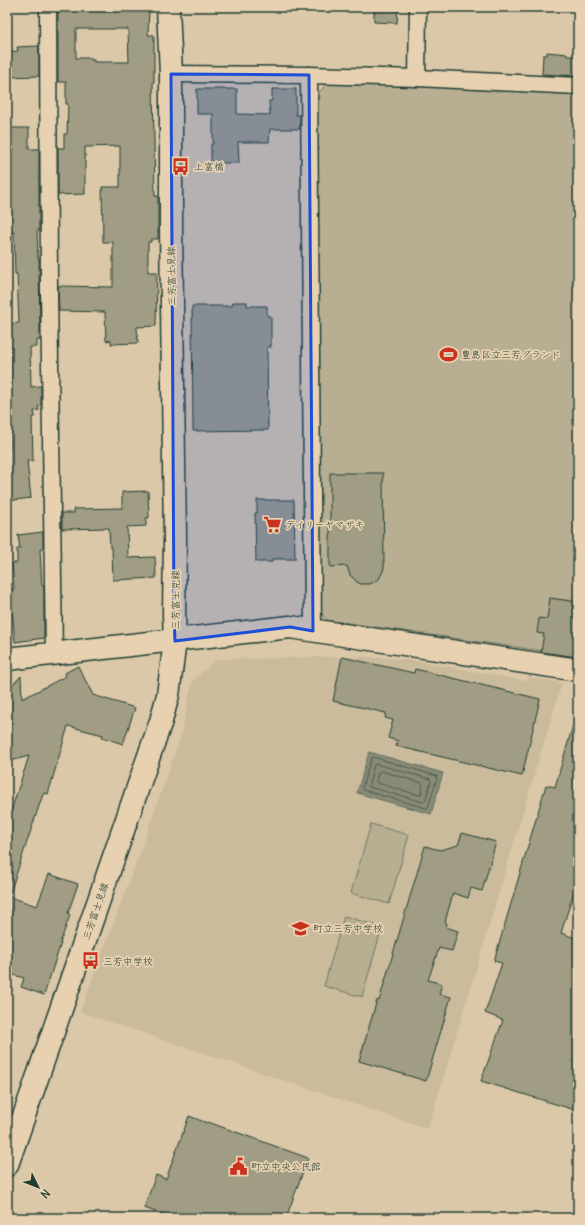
<svg xmlns="http://www.w3.org/2000/svg" width="585" height="1225" font-family="Delius,'Klee One',sans-serif">
<style>
.built{fill:#cabb9d}
.green{fill:#b8af93;stroke:#6c7664}
.water{fill:#898b76;stroke:#5f6c5c}
.lines{fill:none;stroke-linecap:round;stroke-linejoin:round}
.shore{stroke:#495c4e;stroke-width:1}
.building{fill:#a19d84;stroke:#1f3d34;fill-rule:evenodd}
.street-casing{stroke:#1f3d34;stroke-width:19}
.secondary-casing{stroke:#1f3d34;stroke-width:25}
.street{stroke:#e7d1b0;stroke-width:16}
.secondary{stroke:#e7d1b0;stroke-width:22}
.marked{fill:#1d4ed8;fill-opacity:0.2;stroke:#1d4ed8;stroke-width:3;stroke-linejoin:round}
.labels{text-anchor:middle;stroke-width:3.5;stroke-linejoin:round;paint-order:stroke}
.poi-label{font-size:10px;fill:#1f3d34;stroke:#e7d1b0;text-anchor:start}
.street-label{font-size:10px;fill:#1f3d34;stroke:#e7d1b0}
</style>
<rect width="100%" height="100%" fill="#dbc8a8"/>
<filter id="ink" filterUnits="userSpaceOnUse"><feTurbulence type="fractalNoise" baseFrequency=".025" numOctaves="2"/><feDisplacementMap in="SourceGraphic" scale="8" xChannelSelector="R" yChannelSelector="G"/><feConvolveMatrix kernelMatrix="1 2 1 2 8 2 1 2 1" color-interpolation-filters="sRGB"/></filter>
<g filter="url(#ink)">
<polygon class="built" points="325,657 372,657 419,661 527,681 528,677 562,683 428,1129 80,1012 143,844 180,738 192,682 216,659"/>
<g class="green">
<polygon points="327,83 578,93 578,656 327,620 319,611 315,97"/>
<polygon points="371,824 409,835 389,904 351,893"/>
<polygon points="344,916 382,927 362,997 324,986"/>
</g>
<polygon class="water" points="369,752 443,773 431,814 357,793"/>
<g class="lines">
<g class="shore">
<polygon points="373,757 437,776 437,778 428,808 426,808 363,790 362,788 371,759"/>
<polygon points="376,764 430,779 431,781 425,801 423,802 369,787 369,784 374,765"/>
<polygon points="381,771 422,783 423,785 421,794 419,795 377,783 376,781 378,773"/>
</g>
</g>
<g class="building">
<path d="M 58,7 L 81,7 L 81,11 L 114,11 L 114,7 L 149,7 L 148,35 L 154,35 L 154,82 L 153,82 L 155,196 L 158,196 L 158,239 L 151,239 L 151,242 L 148,242 L 148,272 L 157,272 L 156,326 L 137,327 L 138,343 L 111,344 L 111,340 L 106,341 L 105,312 L 59,311 L 58,286 L 113,287 L 113,242 L 103,242 L 102,187 L 120,187 L 120,146 L 85,147 L 85,194 L 58,195 L 58,148 L 64,148 L 64,134 L 67,134 L 68,104 L 66,104 L 66,82 L 58,82 ZM 76,29 L 128,29 L 129,62 L 94,62 L 94,60 L 91,60 L 91,58 L 76,58 Z"/>
<polygon points="374,7 398,7 397,23 374,22"/>
<polygon points="39,46 39,76 7,77 7,52 18,51 17,47"/>
<polygon points="547,52 567,54 567,56 578,56 577,76 542,74 543,55 547,55"/>
<polygon points="197,89 237,89 237,114 270,115 269,101 272,101 272,89 296,89 296,115 300,115 300,129 270,129 269,142 238,142 239,163 211,163 211,144 213,144 213,114 197,114"/>
<polygon points="7,128 29,128 29,149 39,149 39,231 37,231 38,259 39,259 40,340 37,340 37,347 30,347 31,387 41,386 41,405 38,406 39,410 34,411 35,417 32,418 33,461 27,461 31,498 7,501 7,448 10,448 9,421 7,404 7,324 19,323 17,274 15,274 14,232 7,233 7,212 8,212"/>
<polygon points="233,302 247,302 247,306 267,306 267,316 271,316 271,347 267,347 268,430 193,431 192,306 232,306"/>
<polygon points="330,473 383,473 384,567 383,571 379,579 370,584 361,584 357,582 350,575 347,566 330,567"/>
<polygon points="148,491 149,518 146,518 146,526 127,527 128,558 155,557 156,578 113,580 112,548 110,548 109,528 62,529 62,513 74,513 74,509 122,508 122,492"/>
<polygon points="257,500 294,500 295,559 272,559 272,562 256,562 255,513 257,513"/>
<polygon points="43,532 43,549 40,549 42,586 44,585 44,638 15,642 12,610 7,610 7,590 14,589 12,563 17,563 17,549 20,549 18,535"/>
<polygon points="550,598 578,602 578,657 541,652 544,634 537,633 539,618 547,619"/>
<polygon points="342,657 414,673 415,669 540,699 522,776 396,746 398,741 388,738 393,720 385,718 386,713 333,701"/>
<polygon points="78,666 93,695 135,708 123,744 102,737 103,735 68,726 48,794 44,793 42,797 10,893 7,893 7,823 29,756 7,762 7,691 21,676 22,699 66,676 65,673"/>
<polygon points="574,722 578,723 578,878 561,933 578,939 578,1111 481,1081 503,1020 485,1013 502,963 494,961 546,785 555,787"/>
<polygon points="462,833 496,842 482,891 471,888 468,898 453,893 445,922 447,923 446,927 458,931 452,951 439,948 428,980 442,984 439,994 451,997 426,1081 359,1061 377,1000 379,1001 425,846 440,850 458,845"/>
<polygon points="49,874 78,884 68,913 70,915 60,943 61,943 44,995 21,987 24,978 7,973 7,896 37,906"/>
<polygon points="189,1116 207,1123 208,1122 308,1158 286,1218 161,1218 162,1214 144,1208 156,1175 166,1179"/>
</g>
<g class="lines">
<defs>
<g id="street">
<polyline points="48,7 49,291 54,654"/>
<polyline points="171,74 309,75 417,78 578,86"/>
<polyline points="309,75 313,631"/>
<polyline points="417,78 418,7"/>
</g>
<g id="secondary">
<polyline points="7,659 290,627 578,670"/>
<polyline points="7,1165 161,721 168,695 175,641 174,614 175,541 171,227 171,74 168,7"/>
</g>
</defs>
<use href="#street" class="street-casing"/>
<use href="#secondary" class="secondary-casing"/>
<use href="#street" class="street"/>
<use href="#secondary" class="secondary"/>
</g>
</g>
<path class="marked" d="M 171,74 L 309,75 L 313,631 L 290,627 L 175,641 L 174,617 Z"/>
<defs>
<symbol id="bus-bare" viewBox="-9 -9 18 18"><path d="M-5-6H5V4H4V6H2V4H-2V6H-4V4H-5ZM-3.5-4V0h7V-4ZM-3.5 1.2v1.5H-2V1.2ZM2 1.2v1.5H3.5V1.2Z" fill="#c8321e" stroke="#e7d1b0" stroke-width="2.5" paint-order="stroke"/></symbol>
<symbol id="stadium-bare" viewBox="-9 -9 18 18"><path d="M0-5a6.5 5 0 1 0 0 10a6.5 5 0 1 0 0-10ZM-3.5-1.8h7v3.6h-7Z" fill="#c8321e" stroke="#e7d1b0" stroke-width="2.5" paint-order="stroke"/></symbol>
<symbol id="supermarket-bare" viewBox="-9 -9 18 18"><path d="M-6-5.5h2.5l.6 2H6L4.5 2H-2.5L-4.4-4H-6ZM-1.5 3.2a1.3 1.3 0 1 0 .1 0ZM3 3.2a1.3 1.3 0 1 0 .1 0Z" fill="#c8321e" stroke="#e7d1b0" stroke-width="2.5" paint-order="stroke"/></symbol>
<symbol id="school-bare" viewBox="-9 -9 18 18"><path d="M0-5L7-2L0 1L-7-2ZM-4 1L0 2.5L4 1V4Q0 6-4 4Z" fill="#c8321e" stroke="#e7d1b0" stroke-width="2.5" paint-order="stroke"/></symbol>
<symbol id="civic-bare" viewBox="-9 -9 18 18"><path d="M-.6-6.5H3V-4.5H.6V-3L4-1V1h2V6H-6V1h2V-1L-.6-3ZM-1.2 2.5V6h2.4V2.5Z" fill="#c8321e" stroke="#e7d1b0" stroke-width="2.5" paint-order="stroke"/></symbol>
</defs>
<g fill-rule="evenodd">
<use href="#bus-bare" x="168" y="154" width="25" height="25"/>
<use href="#stadium-bare" x="436" y="342" width="25" height="25"/>
<use href="#supermarket-bare" x="260" y="512" width="25" height="25"/>
<use href="#school-bare" x="288" y="916" width="25" height="25"/>
<use href="#bus-bare" x="78" y="948" width="25" height="25"/>
<use href="#civic-bare" x="226" y="1154" width="25" height="25"/>
</g>
<g class="labels">
<g class="poi-label">
<text x="194" y="170">上富橋</text>
<text x="461" y="358">豊島区立三芳グランド</text>
<text x="285" y="528">デイリーヤマザキ</text>
<text x="313" y="932">町立三芳中学校</text>
<text x="103" y="965">三芳中学校</text>
<text x="251" y="1170">町立中央公民館</text>
</g>
<g class="street-label">
<text transform="translate(171 276) rotate(-91)" y="4">三芳富士見線</text>
<text transform="translate(175 600) rotate(-90)" y="4">三芳富士見線</text>
<text transform="translate(95 911) rotate(-71)" y="4">三芳富士見線</text>
</g>
</g>
<rect width="585" height="1225" fill="none" stroke="#e7d1b0" stroke-width="24"/>
<rect x="12" y="12" width="561" height="1201" fill="none" stroke="#1f3d34" stroke-width="1.5" filter="url(#ink)"/>
<g transform="translate(38 1187) rotate(133)" stroke="#e7d1b0" stroke-width="3" paint-order="stroke">
<path d="M0-3L7 15L0 10L-7 15Z" fill="#1f3d34"/>
<text y="-6" font-size="11" font-weight="bold" text-anchor="middle" fill="#1f3d34">N</text>
</g>
</svg>
